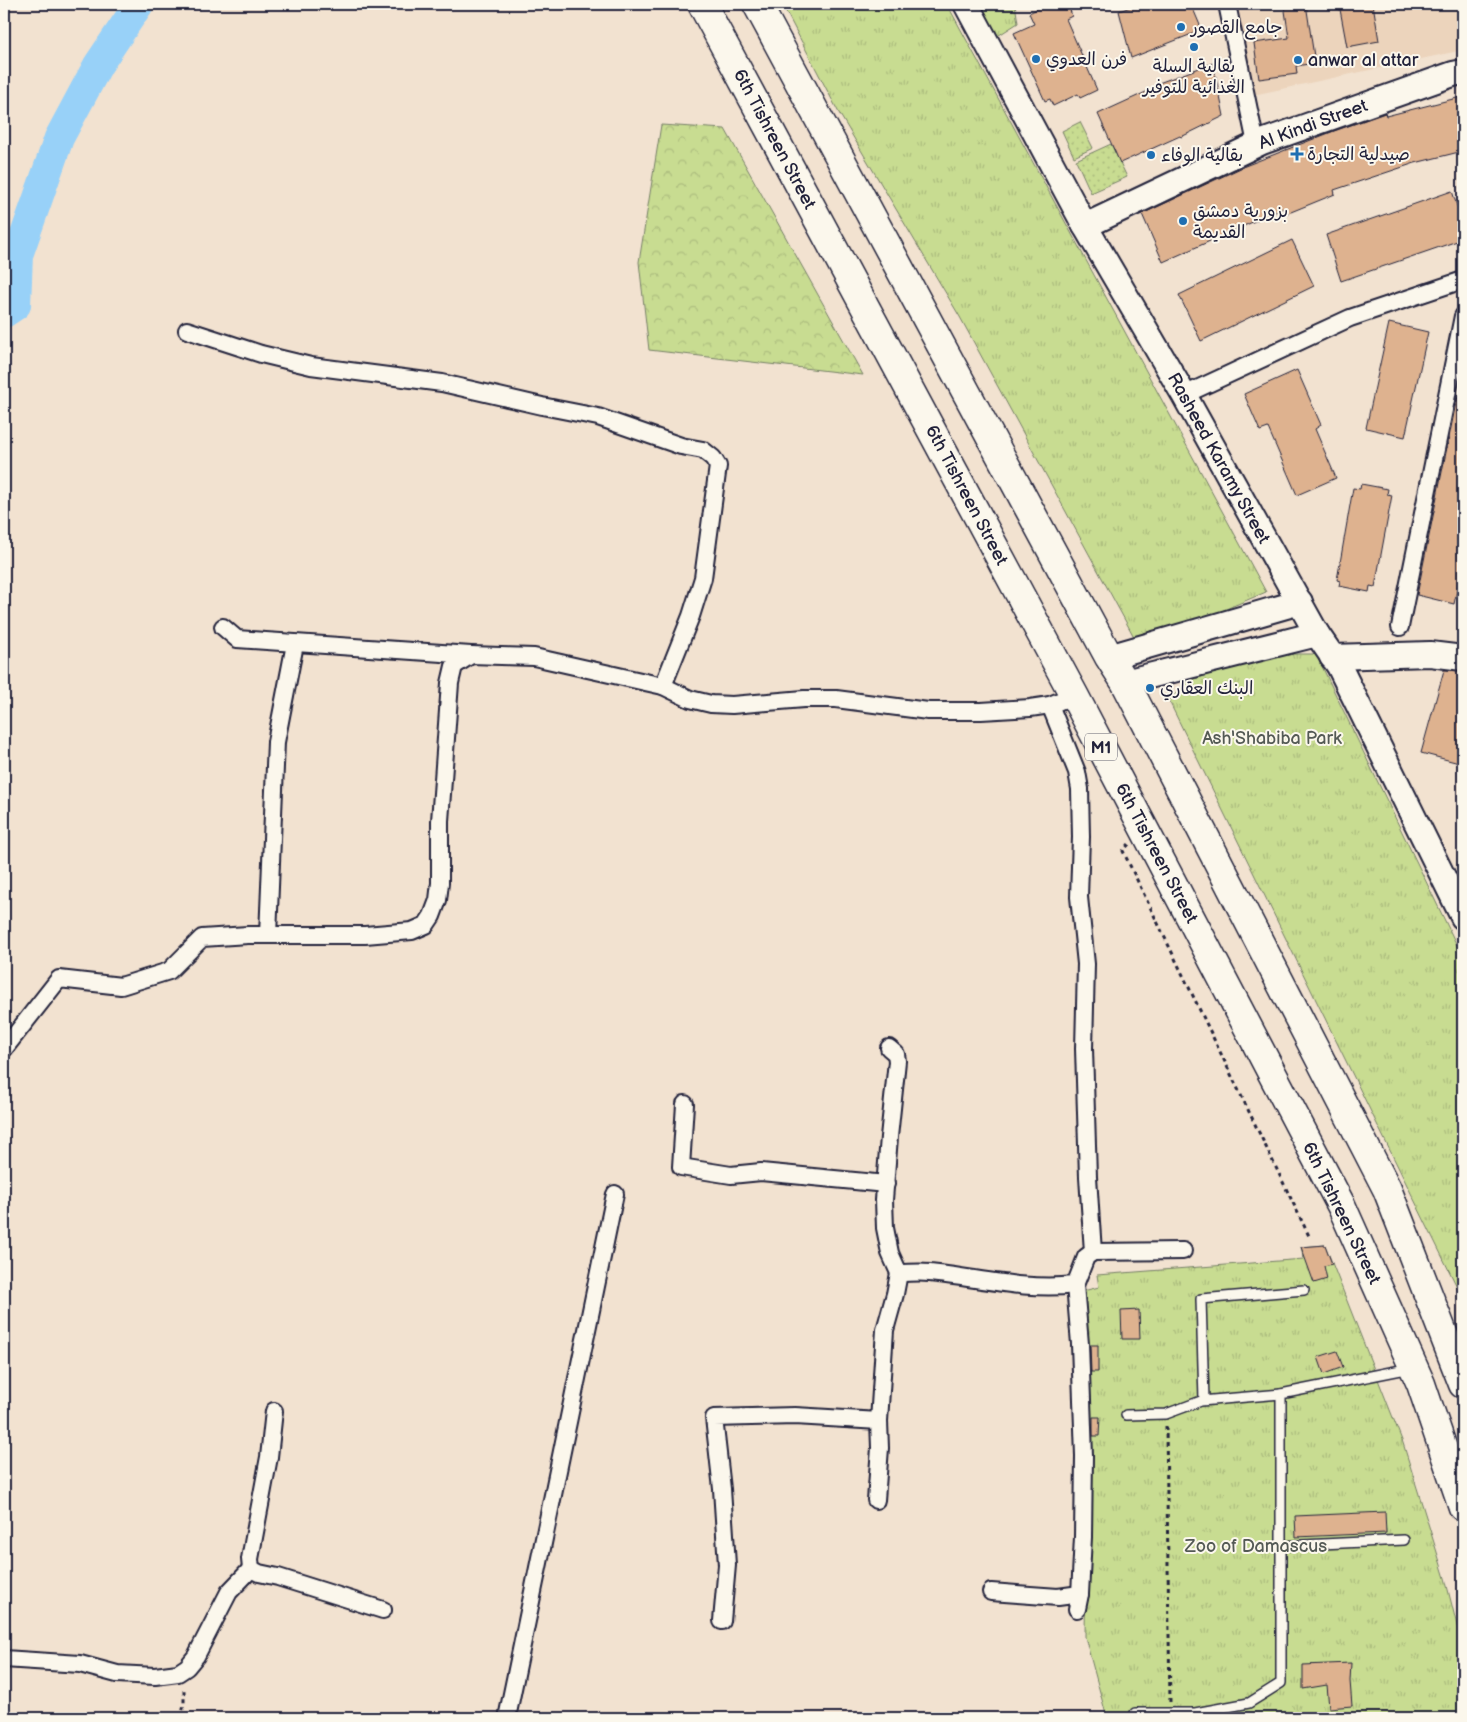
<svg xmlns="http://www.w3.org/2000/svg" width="1467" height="1722" font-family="'Balsamiq Sans','Playpen Sans Arabic',sans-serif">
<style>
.built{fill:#ecd4bc}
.grass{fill:url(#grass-dots);stroke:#757f66}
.forest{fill:url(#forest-crowns);stroke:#757f66}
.park{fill:url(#park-tufts);stroke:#757f66}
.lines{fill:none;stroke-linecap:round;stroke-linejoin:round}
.river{stroke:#98d1f8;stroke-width:30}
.building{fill:#deb28f;stroke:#22223b}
.lane-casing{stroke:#22223b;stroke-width:12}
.street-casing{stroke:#22223b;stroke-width:20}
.secondary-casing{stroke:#22223b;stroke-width:28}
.highway-casing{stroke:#22223b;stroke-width:31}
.path{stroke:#22223b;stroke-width:3;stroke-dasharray:4 4;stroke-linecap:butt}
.lane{stroke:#fbf7ec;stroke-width:9}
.street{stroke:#fbf7ec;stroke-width:16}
.secondary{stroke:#fbf7ec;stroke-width:24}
.highway{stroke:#fbf7ec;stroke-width:28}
.poi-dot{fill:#1f6fb2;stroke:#fbf7ec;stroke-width:2}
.labels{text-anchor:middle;stroke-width:4;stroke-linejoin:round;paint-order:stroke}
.shield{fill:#fbf7ec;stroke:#636270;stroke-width:1}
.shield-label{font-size:16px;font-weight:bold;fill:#22223b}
.poi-label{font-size:18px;fill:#22223b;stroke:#fbf7ec;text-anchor:start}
.street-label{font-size:18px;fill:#22223b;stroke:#fbf7ec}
.park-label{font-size:18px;fill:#545a55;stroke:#fbf7ec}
</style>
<defs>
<pattern id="grass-dots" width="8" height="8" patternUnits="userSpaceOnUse" patternTransform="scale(1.25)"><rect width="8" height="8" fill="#c8dc91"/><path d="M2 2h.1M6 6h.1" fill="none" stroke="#acbc7e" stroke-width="1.8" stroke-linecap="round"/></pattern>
<pattern id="forest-crowns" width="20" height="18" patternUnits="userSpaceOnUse" patternTransform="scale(1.25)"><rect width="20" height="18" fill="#c8dc91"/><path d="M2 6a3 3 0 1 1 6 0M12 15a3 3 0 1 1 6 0" fill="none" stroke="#acbc7e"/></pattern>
<pattern id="park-tufts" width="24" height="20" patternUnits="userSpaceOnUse" patternTransform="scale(1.25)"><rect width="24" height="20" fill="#c8dc91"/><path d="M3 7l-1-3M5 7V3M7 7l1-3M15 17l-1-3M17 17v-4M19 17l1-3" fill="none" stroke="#acbc7e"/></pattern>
</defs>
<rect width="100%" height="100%" fill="#f2e2d0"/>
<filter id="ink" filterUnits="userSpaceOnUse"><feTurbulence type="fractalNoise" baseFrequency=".02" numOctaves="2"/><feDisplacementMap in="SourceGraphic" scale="10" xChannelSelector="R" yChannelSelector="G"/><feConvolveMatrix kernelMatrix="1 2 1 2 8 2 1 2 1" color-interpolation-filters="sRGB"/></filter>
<g filter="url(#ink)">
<polygon class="built" points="1237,4 1463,4 1463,50 1253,95"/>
<g class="grass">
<polygon points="1080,122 1093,148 1074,157 1062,131"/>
<polygon points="1111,144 1127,177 1091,193 1076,160"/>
</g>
<polygon class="forest" points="661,125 725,129 863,375 649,350 639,262"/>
<g class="park">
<polygon points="782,4 947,4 1266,592 1139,646 960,317 839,113"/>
<polygon points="978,4 1015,4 1018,23 996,37"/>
<polygon points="1271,654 1316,654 1463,958 1463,1299 1169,701 1186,682"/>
<polygon points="1325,1245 1403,1443 1445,1578 1463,1649 1463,1718 1107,1718 1085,1637 1086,1544 1083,1291 1099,1287 1097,1275 1304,1259 1301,1247"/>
</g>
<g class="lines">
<polyline class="river" points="4,313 16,305 18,255 59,138 98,65 139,4"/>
</g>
<g class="building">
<polygon points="1035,4 1068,4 1072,16 1066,19 1097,90 1080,98 1078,94 1053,106 1050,99 1045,101 1014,33 1034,24 1029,13 1039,8"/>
<polygon points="1139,4 1191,4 1202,30 1131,58 1119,11"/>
<polygon points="1284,4 1306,4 1315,63 1296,66 1297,74 1259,79 1254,43 1289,38"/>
<polygon points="1339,4 1373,4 1379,41 1347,47"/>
<polygon points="1213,63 1224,116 1181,137 1180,136 1120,163 1098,114 1157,87 1156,84"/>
<polygon points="1461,97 1463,105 1463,151 1415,163 1334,190 1335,194 1286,214 1284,208 1163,262 1142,214 1245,166 1334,131 1385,113 1386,116"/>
<polygon points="1452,191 1463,224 1463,239 1341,281 1326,235"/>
<polygon points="1292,240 1314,286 1201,341 1179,295"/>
<polygon points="1389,323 1428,332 1405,437 1366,428"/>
<polygon points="1297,370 1321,425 1315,429 1336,478 1297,495 1268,428 1260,431 1244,394"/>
<polygon points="1457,398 1463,398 1463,563 1454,604 1417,595"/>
<polygon points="1361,484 1388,489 1387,494 1392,495 1375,587 1370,586 1369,592 1339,586 1340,581 1337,580 1353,488 1360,489"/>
<polygon points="1444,670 1463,671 1463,764 1421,753"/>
<polygon points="1325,1245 1332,1264 1324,1266 1327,1279 1314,1283 1301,1247"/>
<polygon points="1139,1310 1140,1339 1122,1339 1121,1311"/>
<polygon points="1090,1345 1098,1345 1098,1372 1091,1372"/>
<polygon points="1337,1351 1343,1367 1324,1374 1318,1357"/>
<polygon points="1093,1417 1100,1417 1099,1436 1093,1436"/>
<polygon points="1385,1512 1386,1533 1296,1537 1295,1516"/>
<polygon points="1351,1663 1350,1681 1352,1706 1329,1708 1327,1685 1303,1689 1303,1665"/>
</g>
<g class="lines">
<defs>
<g id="lane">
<polyline points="1204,1400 1201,1299 1304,1290"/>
<polyline points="1126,1415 1166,1414 1201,1401 1281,1394"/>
<polyline points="1281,1546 1404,1540"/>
<polyline points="1135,1713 1195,1713 1249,1703 1281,1683 1281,1394 1411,1368"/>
</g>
<g id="street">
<polyline points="1227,4 1256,144"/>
<polyline points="187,330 261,354 311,366 442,383 542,406 598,417 681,446 703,450 713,458 718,466 703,578 691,616 663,686"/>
<polyline points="1184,395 1350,318 1463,280"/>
<polyline points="223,627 237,639 471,655"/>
<polyline points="1400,627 1463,316"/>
<polyline points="1050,705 1077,772 1080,789 1081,837 1079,897 1086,964 1084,1049 1088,1177 1093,1252"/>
<polyline points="268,935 276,742 295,644"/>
<polyline points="4,1049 59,979 121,986 169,971 202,938 248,935 365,935 412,931 426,925 432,916 438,900 440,883 440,821 450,683 454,666 471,655 534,657 663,686 690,699 711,704 732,705 804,699 836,699 928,711 981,711 1030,708 1050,705 1074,695"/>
<polyline points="685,1104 681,1167 731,1175 761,1172 886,1184"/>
<path d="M 899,1273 C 909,1273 920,1272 930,1273 C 979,1278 1026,1291 1075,1285"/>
<polyline points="876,1500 880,1448 879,1421 885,1330 895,1294 899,1273 890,1253 885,1228 884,1200 889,1137 897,1061 896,1054 889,1048"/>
<polyline points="251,1569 250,1559 269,1457 274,1411"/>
<polyline points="251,1569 259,1573 278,1577 383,1610"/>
<polyline points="991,1592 1058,1597 1080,1594"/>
<polyline points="1077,1609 1080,1594 1083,1537 1084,1456 1080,1344 1075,1285 1086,1257 1093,1252 1183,1251"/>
<polyline points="722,1621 727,1565 722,1489 714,1418 795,1416 879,1421"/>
<polyline points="4,1659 80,1664 117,1674 155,1676 178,1673 187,1667 196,1656 229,1592 251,1569"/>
<polyline points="507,1718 615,1194"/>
</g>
<g id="secondary">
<polyline points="966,4 1085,226 1184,395 1317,634 1339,666 1463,917"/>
<polyline points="1085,226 1262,142 1453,74 1463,72"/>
<polyline points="1109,657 1300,602"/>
<polyline points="1332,657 1430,654 1463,658"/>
<polyline points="1125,682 1317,634"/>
</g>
<g id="highway">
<polyline points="702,4 1074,695 1342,1207 1421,1384 1463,1507"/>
<polyline points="757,4 1109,657 1125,682 1387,1189 1463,1384"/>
</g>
</defs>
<use href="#lane" class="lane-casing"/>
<use href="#street" class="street-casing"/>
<use href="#secondary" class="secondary-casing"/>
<use href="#highway" class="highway-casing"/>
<g class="path">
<polyline points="1129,844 1123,851 1310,1238"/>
<polyline points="1166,1426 1170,1703"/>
<polyline points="181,1718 184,1704 184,1687"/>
</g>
<use href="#lane" class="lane"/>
<use href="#street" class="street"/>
<use href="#secondary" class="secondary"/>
<use href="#highway" class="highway"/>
</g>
</g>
<g class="poi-dot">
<circle cx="1181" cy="27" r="5"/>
<circle cx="1194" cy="47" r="5"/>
<circle cx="1036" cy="59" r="5"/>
<circle cx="1298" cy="60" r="5"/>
<path d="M1294.5 146.5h5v5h5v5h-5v5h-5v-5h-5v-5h5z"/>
<circle cx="1151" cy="155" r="5"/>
<circle cx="1183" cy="221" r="5"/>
<circle cx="1150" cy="688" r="5"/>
</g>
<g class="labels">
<rect class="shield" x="1085" y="733.5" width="32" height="27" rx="4"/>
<g class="shield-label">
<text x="1101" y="753">M1</text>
</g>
<g class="poi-label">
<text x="1191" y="33">جامع القصور</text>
<text x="1046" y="65">فرن العدوي</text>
<text x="1308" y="66">anwar al attar</text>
<text x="1194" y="72" text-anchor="middle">بقالية السلة<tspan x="1194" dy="21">الغذائية للتوفير</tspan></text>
<text x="1307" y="160">صيدلية التجارة</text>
<text x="1161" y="161">بقالية الوفاء</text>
<text x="1193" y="217">بزورية دمشق<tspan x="1193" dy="21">القديمة</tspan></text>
<text x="1160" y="694">البنك العقاري</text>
</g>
<g class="street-label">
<text transform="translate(1313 124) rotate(-20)" y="6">Al Kindi Street</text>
<text transform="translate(775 139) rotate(62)" y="6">6th Tishreen Street</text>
<text transform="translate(1219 458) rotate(61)" y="6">Rasheed Karamy Street</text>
<text transform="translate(967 495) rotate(62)" y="6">6th Tishreen Street</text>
<text transform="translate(1157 853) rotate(62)" y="6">6th Tishreen Street</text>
<text transform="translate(1342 1213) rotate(64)" y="6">6th Tishreen Street</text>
</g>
<g class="park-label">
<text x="1272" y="744">Ash'Shabiba Park</text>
<text x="1256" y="1552">Zoo of Damascus</text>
</g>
</g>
<rect width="1467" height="1722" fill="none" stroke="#fbf7ec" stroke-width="20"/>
<rect x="10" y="10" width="1447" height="1702" fill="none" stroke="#22223b" stroke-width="2" filter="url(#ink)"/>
</svg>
